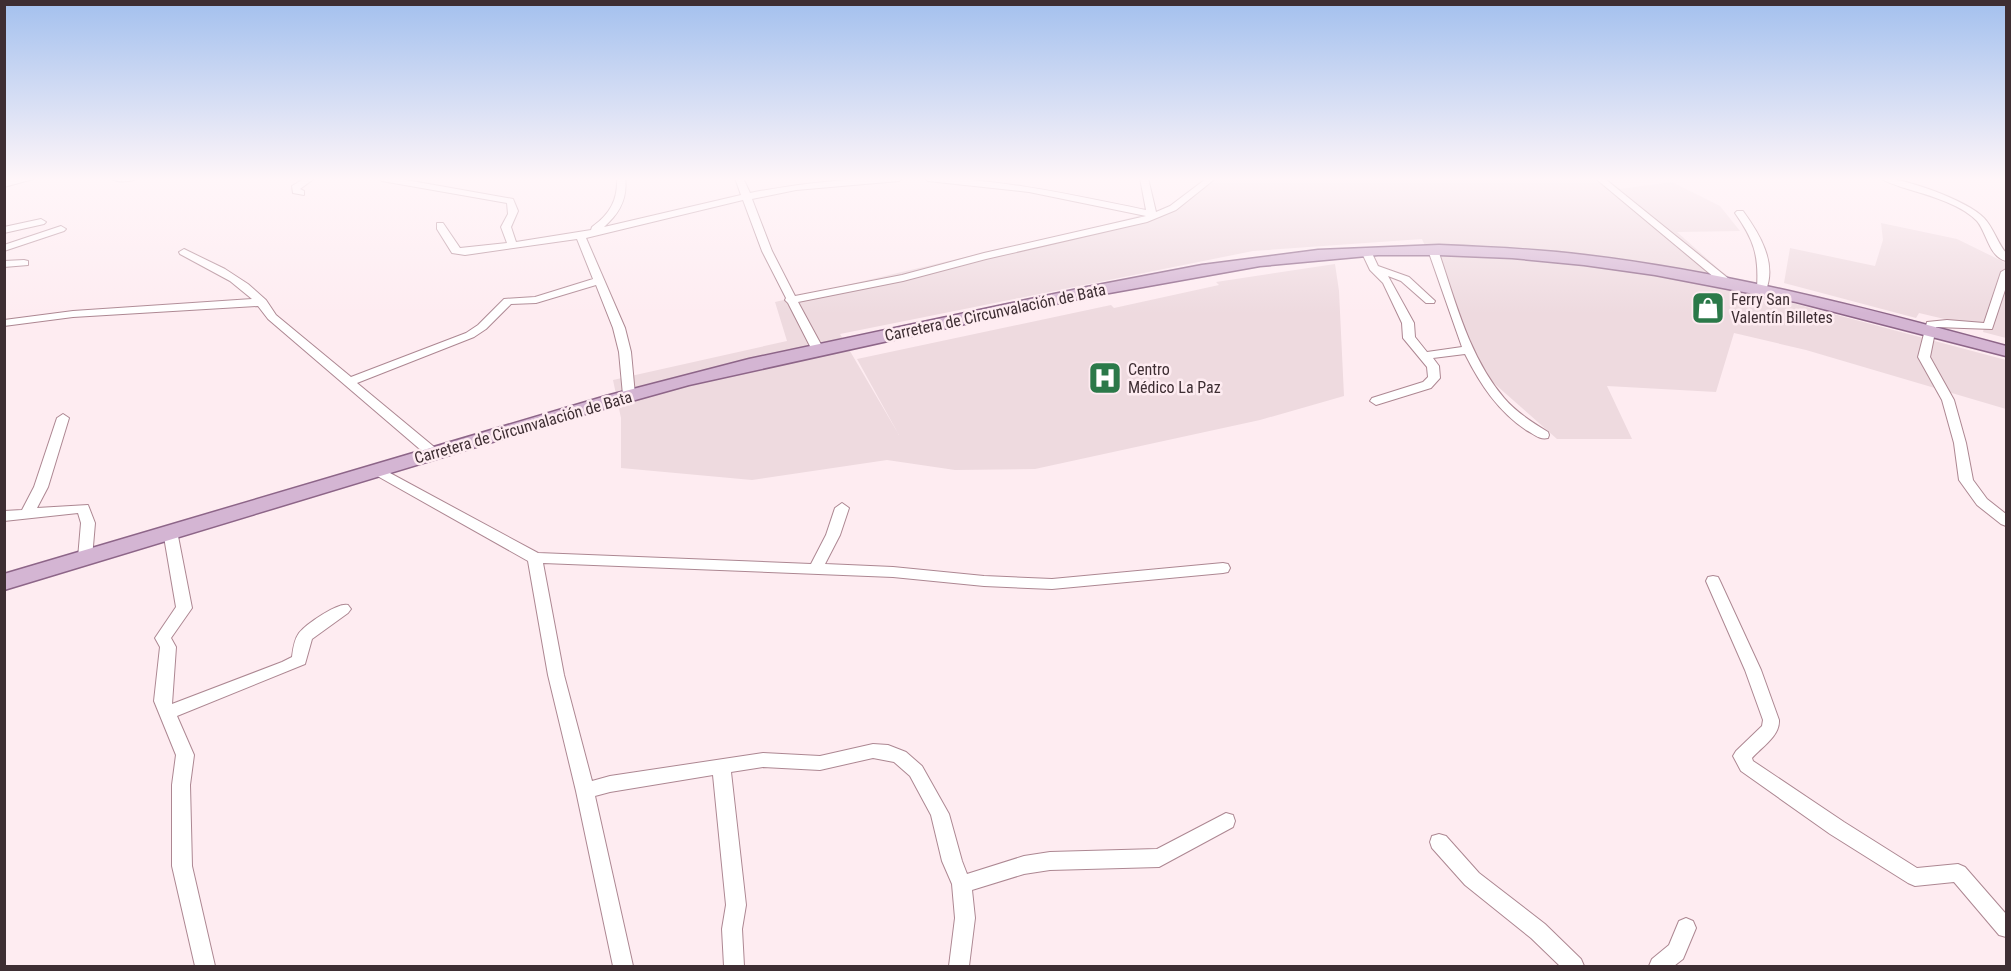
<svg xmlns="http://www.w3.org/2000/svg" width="2011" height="971" font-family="'Roboto Condensed',sans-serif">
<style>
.built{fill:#eedadf}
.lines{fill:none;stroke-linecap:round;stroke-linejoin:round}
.minor-casing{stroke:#ad8792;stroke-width:2}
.primary-casing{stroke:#8d6588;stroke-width:3}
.minor{fill:#fff;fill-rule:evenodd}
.primary{fill:#d4b5d3;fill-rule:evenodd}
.labels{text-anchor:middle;stroke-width:5;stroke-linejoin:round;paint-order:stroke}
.poi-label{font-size:16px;fill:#3e2e33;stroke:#feecf1;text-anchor:start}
.street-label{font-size:16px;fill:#3e2e33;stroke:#feecf1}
</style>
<rect width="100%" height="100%" fill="#feecf1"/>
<g class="built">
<polygon points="1209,178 1605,178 1620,189 1672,182 1720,206 1740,231 1677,232 1721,271 1751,292 2006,360 2006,409 1806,350 1734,333 1716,392 1607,386 1632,439 1557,439 1480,371 1422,239 1253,251 840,334 899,435 857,359 1111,305 1114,308 1219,285 1216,282 1335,264 1339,291 1344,396 1260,420 1035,469 955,470 887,460 752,480 621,468 621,418 613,380 787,341 775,302 978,254 1030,244 1161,210 1178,202"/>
<polygon points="1881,223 1957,239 2006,263 2006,338 1983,332 1985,324 1957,322 1919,313 1916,318 1784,283 1790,248 1875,266 1883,240"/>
</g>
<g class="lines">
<defs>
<g id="minor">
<polygon points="21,178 37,178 4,187 4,181"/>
<path d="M 111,178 L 138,178 C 132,182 116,183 111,178 Z"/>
<polygon points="305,178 315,178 300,189 304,191 304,195 293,193 292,186"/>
<path d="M 378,178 L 395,178 L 513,199 L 518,211 L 511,227 L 516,242 L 591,230 L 592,227 C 610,214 618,200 617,178 L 625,178 C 628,199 619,214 604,227 L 741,195 L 735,178 L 743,178 L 750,193 C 800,183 851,178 903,178 L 899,181 L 796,190 L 752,199 L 772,251 L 795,296 L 902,275 L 984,253 L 1146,216 L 1029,192 L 928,181 L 924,178 C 999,178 1072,195 1146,210 L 1140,178 L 1148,178 L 1156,212 L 1170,206 L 1207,178 L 1216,178 L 1176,210 L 1147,222 L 986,259 L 903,281 L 798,302 L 824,350 L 818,353 L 812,350 L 788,303 L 785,300 L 786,298 L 762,251 L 743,200 L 586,238 L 625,328 L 631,352 L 635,395 L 629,399 L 623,395 L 619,352 L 613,328 L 596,285 L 536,303 L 511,304 L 486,329 L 474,337 L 357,383 L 439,451 L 441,454 L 439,457 L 429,457 L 268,319 L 258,306 L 73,317 L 4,326 L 4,320 L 73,311 L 252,299 L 230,281 L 180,254 L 179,252 L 184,249 L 225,269 L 248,284 L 266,300 L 276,315 L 351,377 L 466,333 L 478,325 L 504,299 L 535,297 L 593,279 L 577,239 L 465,255 L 452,253 L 437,229 L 437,223 L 443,223 L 460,248 L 507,243 L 501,227 L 508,214 L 507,203 L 382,181 Z"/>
<polygon points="1595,178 1604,178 1729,279 1729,283 1721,283"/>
<path d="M 1881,178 C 1905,178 1966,200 1984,218 C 1993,227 1997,242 2006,253 L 2006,261 C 1989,257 1987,233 1977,221 C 1960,203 1924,194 1901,187 C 1894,184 1885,182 1881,178 Z"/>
<path d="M 1737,211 L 1743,211 C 1759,233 1777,262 1766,290 L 1762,291 L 1757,288 C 1759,255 1754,240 1735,213 Z"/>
<polygon points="41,219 46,222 44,224 4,233 4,227"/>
<polygon points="61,226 66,229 64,231 4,251 4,245"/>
<path d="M 1433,247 L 1438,250 C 1455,300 1469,357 1504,398 C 1516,412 1532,422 1548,432 L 1549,435 L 1548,438 C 1539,440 1534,434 1526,430 C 1498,411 1480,384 1465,354 L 1433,358 L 1439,366 L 1440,378 L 1431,388 L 1376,405 L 1370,401 L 1372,398 L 1423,382 L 1428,377 L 1427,367 L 1403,338 L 1402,323 L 1383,283 L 1370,270 L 1361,251 L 1366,248 L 1370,249 L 1378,266 L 1409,277 L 1435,301 L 1434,303 L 1426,303 L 1401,281 L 1388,276 L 1414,323 L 1415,337 L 1427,352 L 1462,347 L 1428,250 Z"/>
<polygon points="24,260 28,261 28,265 4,267 4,261"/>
<polygon points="2006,269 2006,287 1992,329 1936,327 1930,357 1954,400 1966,443 1973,480 1987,499 2006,514 2006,526 2001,524 1977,505 1959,480 1954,443 1942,400 1918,357 1927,322 1947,320 1984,323 2001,272"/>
<polygon points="63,414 69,418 48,487 37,508 88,505 95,523 92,558 90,562 80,562 78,558 81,523 78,513 4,521 4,511 22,510 34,487 57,418"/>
<polygon points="377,466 538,553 811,564 826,535 835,508 842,503 849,508 840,535 825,564 893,567 984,576 1052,579 1223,563 1228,564 1230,568 1228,572 1223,573 1052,589 984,586 893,577 543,563 564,675 592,781 610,776 763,753 820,756 873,744 888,745 906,752 922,766 949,814 962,861 967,874 1024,856 1050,852 1157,849 1226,813 1233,815 1235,821 1233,827 1159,867 1050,870 1024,874 972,890 975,918 969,966 949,966 955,918 952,884 942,861 931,815 910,776 894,762 873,758 820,770 763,767 731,772 746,905 742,929 744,966 724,966 722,929 726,905 713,775 610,792 595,796 633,966 613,966 576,791 548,675 528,561 372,473 370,470 372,467"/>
<path d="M 170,526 L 177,531 L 192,608 L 171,638 L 176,647 L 172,704 L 282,662 L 292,657 C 293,649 294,640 299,633 C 306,624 338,602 348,605 L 351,609 L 348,613 L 312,639 L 305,664 L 177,716 L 194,755 L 190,785 L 192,866 L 215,966 L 195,966 L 172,866 L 172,785 L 176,755 L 154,701 L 160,647 L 155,638 L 176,607 L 163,531 Z"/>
<path d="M 1713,576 L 1718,577 L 1720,581 L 1761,670 L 1779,720 C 1780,736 1762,747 1752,758 L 1753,761 L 1844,822 L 1917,868 L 1958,864 L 1965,867 L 2006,914 L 2006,937 L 1999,935 L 1954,882 L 1915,886 L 1908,883 L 1830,834 L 1741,771 L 1733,756 L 1736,751 L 1762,726 L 1763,720 L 1745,670 L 1706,581 L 1708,577 Z"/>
<polygon points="1439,834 1446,836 1479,873 1545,924 1581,959 1584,966 1560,966 1531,938 1465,885 1432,848 1430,842 1432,836"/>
<polygon points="1686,918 1693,921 1696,928 1683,959 1674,966 1649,966 1652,959 1669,945 1679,921"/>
</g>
<path id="primary" d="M 1439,245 C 1488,247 1536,249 1584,255 C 1727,272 1867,308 2006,346 L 2006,356 L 1796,302 L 1655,275 L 1584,265 L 1512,258 L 1439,255 L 1378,255 L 1260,266 L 1087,297 L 689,385 L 585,414 L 4,590 L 4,574 L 606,396 L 749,359 L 1087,287 L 1202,265 L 1318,250 Z"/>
</defs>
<use href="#minor" class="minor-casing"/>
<use href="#primary" class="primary-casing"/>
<use href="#minor" class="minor"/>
<use href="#primary" class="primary"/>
</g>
<linearGradient id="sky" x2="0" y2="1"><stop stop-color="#a3c0ee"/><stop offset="0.57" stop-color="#fff6f9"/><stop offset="1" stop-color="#fff6f9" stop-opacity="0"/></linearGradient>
<rect width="2011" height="314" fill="url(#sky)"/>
<defs>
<symbol id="shop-square" viewBox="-11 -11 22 22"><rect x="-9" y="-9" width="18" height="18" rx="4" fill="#2b7949" stroke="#feecf1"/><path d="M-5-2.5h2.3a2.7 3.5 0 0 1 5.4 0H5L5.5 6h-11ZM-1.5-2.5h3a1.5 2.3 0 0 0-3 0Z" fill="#fff"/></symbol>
<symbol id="hospital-square" viewBox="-11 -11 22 22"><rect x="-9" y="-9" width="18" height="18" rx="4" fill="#2b7949" stroke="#feecf1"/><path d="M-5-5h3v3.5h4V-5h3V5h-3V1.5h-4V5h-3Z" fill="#fff"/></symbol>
</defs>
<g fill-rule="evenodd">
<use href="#shop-square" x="1689" y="289" width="38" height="38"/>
<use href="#hospital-square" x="1086" y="359" width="38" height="38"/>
</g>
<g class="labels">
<g class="poi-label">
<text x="1731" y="305">Ferry San<tspan x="1731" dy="18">Valentín Billetes</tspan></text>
<text x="1128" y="375">Centro<tspan x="1128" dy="18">Médico La Paz</tspan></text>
</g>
<g class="street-label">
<text transform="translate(995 312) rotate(-12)" y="6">Carretera de Circunvalación de Bata</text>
<text transform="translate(523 427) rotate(-16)" y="6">Carretera de Circunvalación de Bata</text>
</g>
</g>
<rect width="2011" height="971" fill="none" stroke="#3e2e33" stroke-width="12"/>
</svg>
